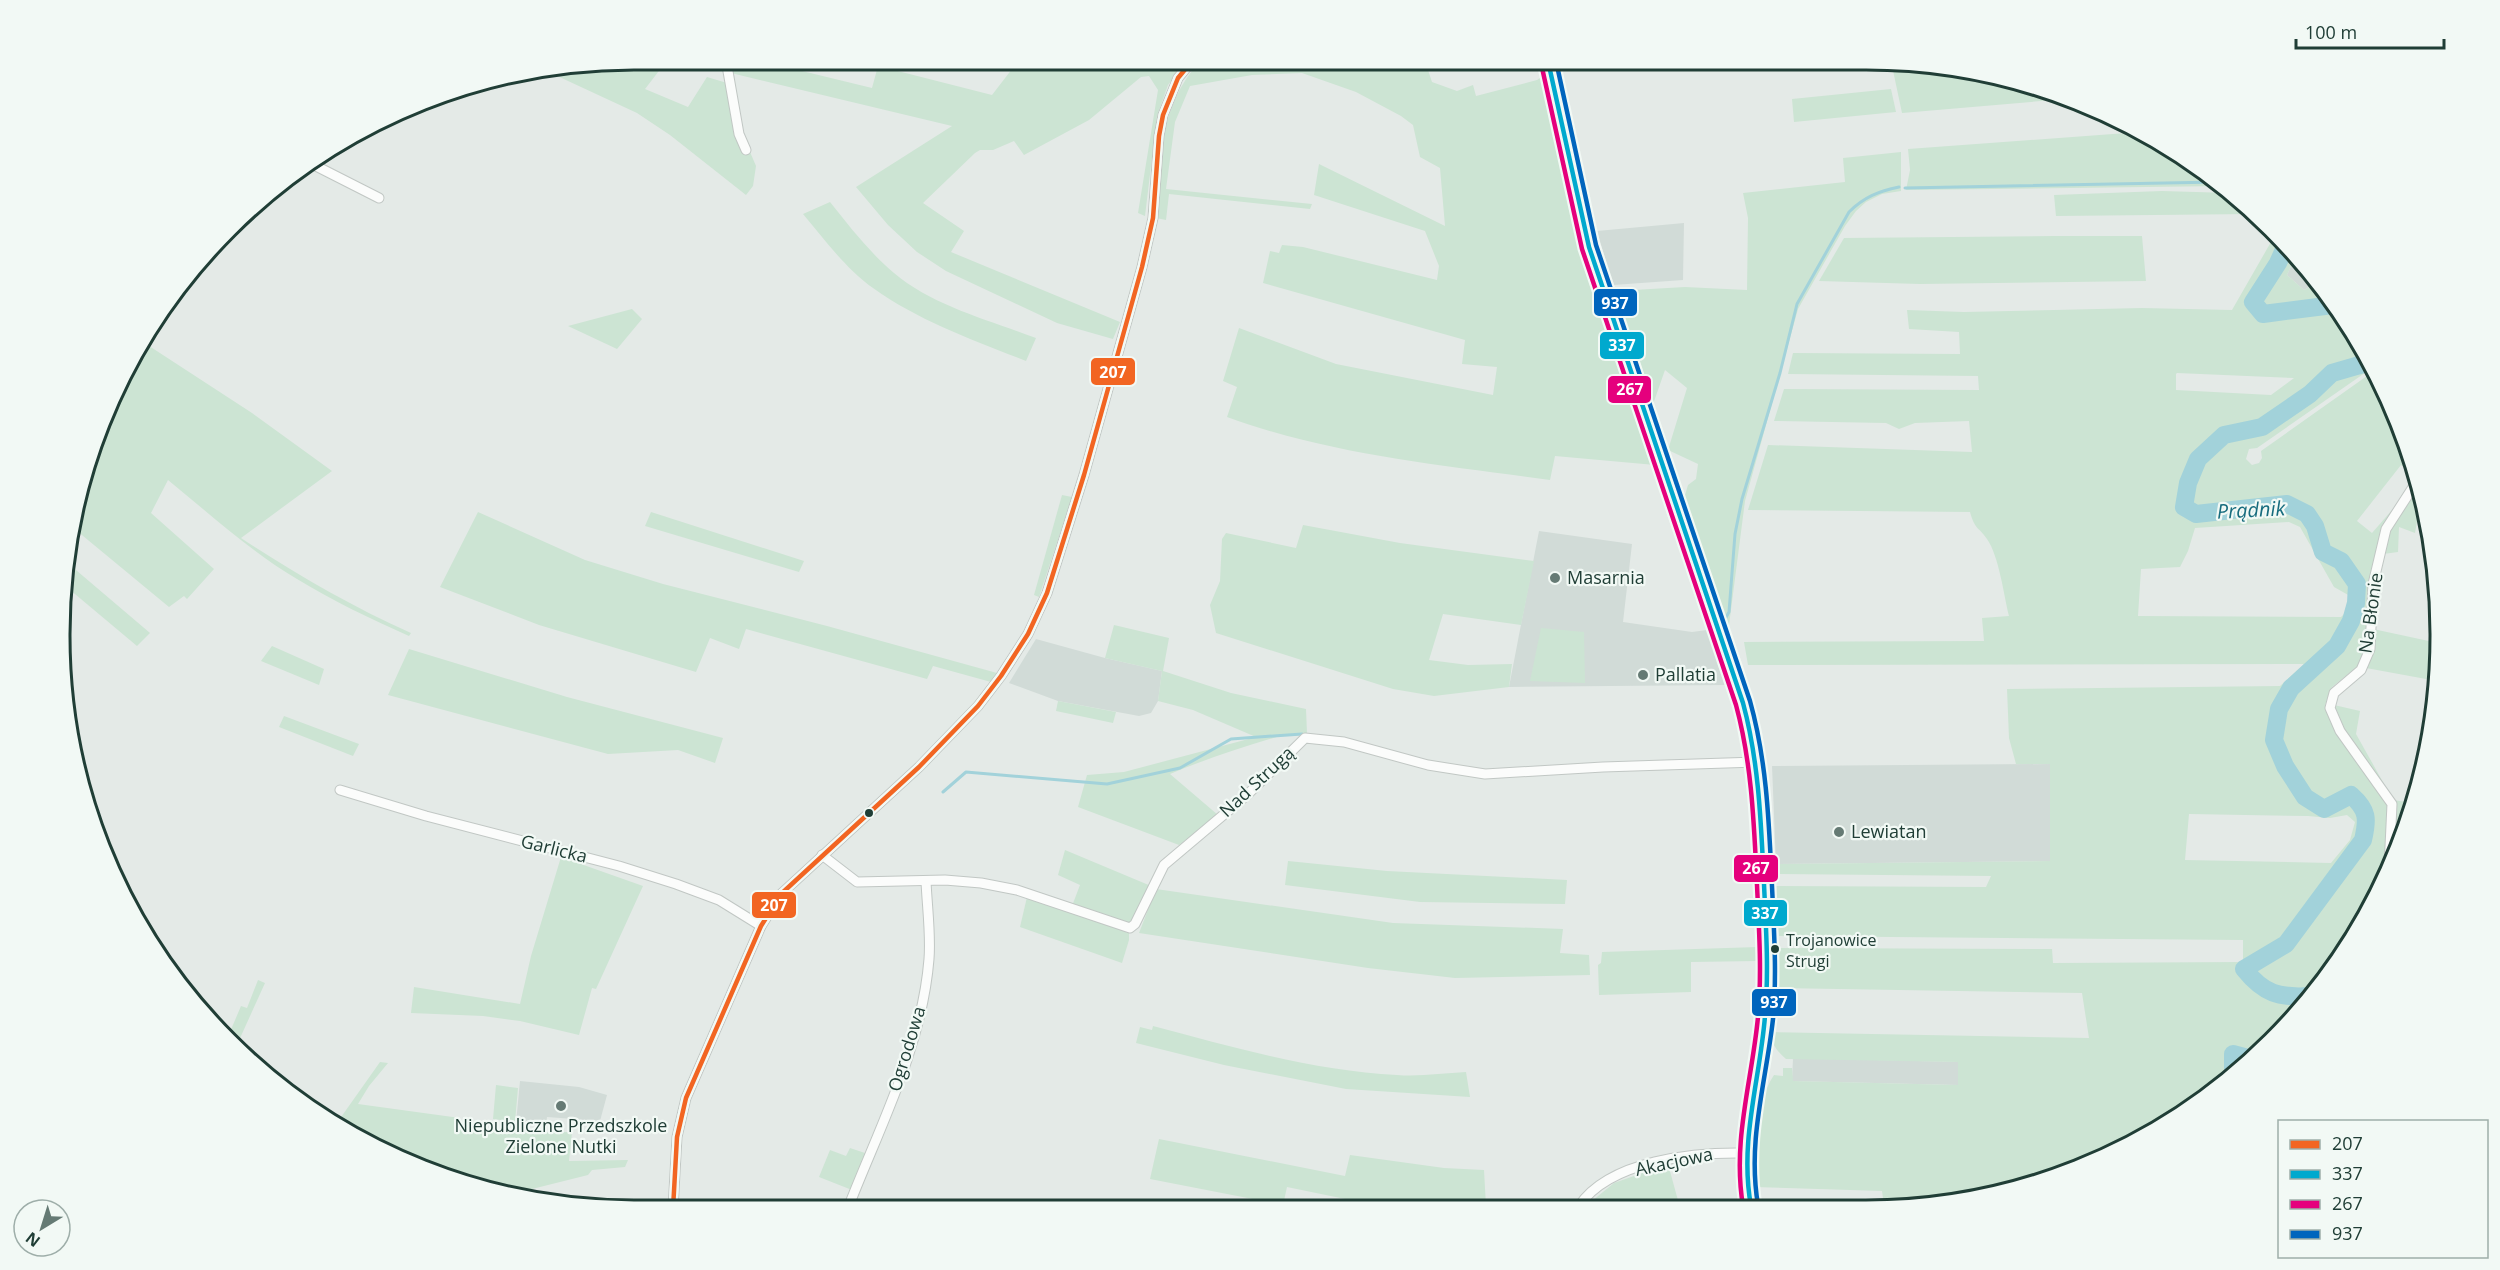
<svg xmlns="http://www.w3.org/2000/svg" width="2500" height="1270" font-family="'Open Sans',sans-serif">
<style>
.built{fill:#d1dbd7}
.green{fill:#cce4d3;fill-rule:evenodd}
.lines{fill:none;stroke-linecap:round;stroke-linejoin:round}
.stream{stroke:#a2d2da;stroke-width:3}
.river{stroke:#a2d2da;stroke-width:18}
.street-casing{stroke:#c1c7c4;stroke-width:11}
.secondary-casing{stroke:#bfc8c4;stroke-width:16}
.street{stroke:#fbfcfb;stroke-width:9}
.secondary{stroke:#fbfcfb;stroke-width:14}
.bus-1-casing{stroke:#f2f9f5;stroke-width:9}
.bus-2-casing{stroke:#f2f9f5;stroke-width:9}
.bus-3-casing{stroke:#f2f9f5;stroke-width:9}
.bus-4-casing{stroke:#f2f9f5;stroke-width:9}
.bus-1{stroke:#f26522;stroke-width:4.5}
.bus-2{stroke:#00a9ce;stroke-width:4.5}
.bus-3{stroke:#e5007d;stroke-width:4.5}
.bus-4{stroke:#0065bd;stroke-width:4.5}
.poi-dot{fill:#657a74;stroke:#f2f9f5;stroke-width:2}
.bus-dot{fill:#203e36;stroke:#f2f9f5;stroke-width:2}
.labels{text-anchor:middle;stroke-width:4.5;stroke-linejoin:round;paint-order:stroke}
.bus-label{font-size:16px;fill:#203e36;stroke:#f2f9f5;text-anchor:start}
.poi-label{font-size:18px;fill:#203e36;stroke:#f2f9f5;text-anchor:start}
.street-label{font-size:18px;fill:#203e36;stroke:#f2f9f5}
.water-label{font-size:20px;font-style:italic;fill:#176c7e;stroke:#f2f9f5}
.rim{fill:none;stroke:#203e36;stroke-width:3}
.line-badge{stroke:#f2f9f5;stroke-width:2}
.badge-label{font-size:16px;text-anchor:middle;font-weight:bold;fill:#fff}
</style>
<rect width="100%" height="100%" fill="#e4eae7"/>
<g class="built">
<polygon points="1684,223 1683,280 1613,285 1597,231"/>
<polygon points="2296,255 2317,283 2304,290 2287,275"/>
<polygon points="1539,531 1632,544 1623,622 1692,632 1707,630 1726,685 1509,687"/>
<polygon points="1036,639 1105,658 1162,671 1158,701 1151,713 1139,716 1058,701 1009,683"/>
<polygon points="2050,764 2051,861 1776,864 1772,766"/>
<polygon points="1793,1058 1959,1062 1958,1085 1792,1081"/>
<polygon points="520,1081 579,1087 607,1095 600,1121 547,1117 546,1126 516,1123"/>
</g>
<g class="green">
<polygon points="635,60 665,63 645,89 688,107 707,77 727,83 737,139 750,152 756,166 753,186 746,195 670,135 637,113 553,74"/>
<polygon points="729,60 757,60 872,88 878,66 992,95 1019,60 1187,61 1168,85 1157,116 1145,216 1138,213 1158,90 1149,76 1141,77 1089,120 1024,155 1014,141 993,150 980,150 975,153 923,203 964,231 951,252 1120,322 1113,339 1057,323 946,271 917,252 888,225 856,187 952,126 731,73"/>
<path d="M 1200,61 L 1372,61 L 1375,68 L 1404,61 L 1425,61 L 1432,82 L 1457,91 L 1473,85 L 1476,96 L 1537,80 L 1544,75 L 1585,250 L 1655,465 L 1555,456 L 1550,480 C 1441,465 1331,455 1227,417 L 1237,387 L 1223,381 L 1239,328 L 1336,364 L 1493,395 L 1497,367 L 1462,364 L 1465,340 L 1263,283 L 1270,251 L 1279,253 L 1282,245 L 1303,247 L 1437,280 L 1439,266 L 1425,231 L 1314,195 L 1319,164 L 1445,226 L 1440,168 L 1420,157 L 1413,125 L 1401,116 L 1356,92 L 1302,73 L 1252,75 L 1190,86 L 1175,122 L 1166,189 L 1312,204 L 1310,209 L 1169,194 L 1166,220 L 1156,218 C 1161,158 1158,108 1200,61 Z"/>
<polygon points="1891,61 2013,80 2065,99 1902,113"/>
<polygon points="1891,89 1896,112 1794,122 1792,99"/>
<polygon points="2140,132 2215,179 2223,186 1906,190 1910,170 1908,149"/>
<polygon points="1901,152 1901,191 1882,194 1866,202 1856,211 1845,226 1798,309 1745,501 1729,625 1726,627 1683,502 1688,485 1696,479 1698,464 1668,450 1687,388 1665,370 1651,410 1616,291 1685,287 1747,290 1748,218 1743,193 1845,182 1843,158"/>
<polygon points="2162,191 2230,193 2253,214 2056,216 2054,195"/>
<path d="M 830,202 C 850,227 870,253 894,273 C 933,306 989,320 1036,338 L 1026,361 C 973,340 919,321 873,288 C 846,269 824,239 803,214 Z"/>
<path d="M 2275,235 L 2296,255 L 2287,275 L 2304,290 L 2317,283 L 2363,347 L 2372,368 L 2257,448 L 2249,449 L 2246,459 L 2252,465 L 2259,463 L 2262,458 L 2261,451 L 2374,371 L 2409,450 L 2415,476 L 2401,465 L 2357,521 L 2372,533 L 2392,510 L 2379,539 L 2365,651 L 2358,666 L 2332,687 L 2325,705 L 2338,735 L 2388,803 L 2385,879 L 2381,889 L 2321,985 L 2215,1091 L 2085,1166 L 1940,1205 L 1884,1205 L 1882,1191 L 1754,1187 C 1754,1154 1755,1103 1774,1075 L 1783,1076 L 1783,1068 L 1792,1068 L 1793,1081 L 1958,1085 L 1958,1062 L 1786,1059 C 1777,1051 1771,1044 1771,1032 L 2089,1038 L 2082,993 L 1776,988 L 1779,948 L 2052,949 L 2053,963 L 2243,962 L 2243,940 L 1779,936 L 1775,913 L 1775,886 L 1986,887 L 1991,876 L 1775,874 L 1776,864 L 2050,861 L 2050,764 L 2016,764 L 2009,738 L 2007,689 L 2280,686 L 2304,664 L 1748,665 L 1744,642 L 1984,641 L 1982,618 L 2009,616 C 2004,596 1999,556 1987,539 C 1978,526 1975,530 1970,512 L 1748,510 L 1768,445 L 1972,452 L 1969,421 L 1915,423 L 1899,429 L 1886,423 L 1774,421 L 1784,389 L 1979,390 L 1978,376 L 1788,374 L 1793,353 L 1960,354 L 1959,332 L 1909,329 L 1907,310 L 1964,312 L 2142,308 L 2232,310 ZM 2176,374 L 2177,373 L 2294,378 L 2271,395 L 2176,390 ZM 2289,522 L 2300,527 L 2334,587 L 2350,596 L 2348,610 L 2341,617 L 2138,616 L 2141,569 L 2180,567 L 2188,551 L 2195,528 ZM 2189,814 L 2308,816 L 2330,818 L 2347,815 L 2355,822 L 2350,840 L 2331,863 L 2185,860 Z"/>
<polygon points="2054,236 2142,236 2146,281 1920,284 1819,281 1844,238"/>
<polygon points="632,309 642,319 617,349 568,326"/>
<path d="M 143,342 L 252,413 L 332,471 L 241,538 C 296,574 351,606 411,633 L 409,636 C 371,619 333,601 297,579 C 251,552 210,514 168,480 L 151,513 L 214,569 L 187,599 L 184,596 L 169,607 L 71,526 L 104,415 Z"/>
<polygon points="2418,488 2421,498 2415,533 2399,527 2398,552 2383,554 2391,530"/>
<polygon points="1062,495 1072,497 1039,597 1034,595"/>
<polygon points="478,512 585,560 663,584 827,626 997,673 991,682 933,666 927,679 746,629 739,649 710,638 696,672 539,625 440,587"/>
<polygon points="651,512 804,561 799,572 645,526"/>
<polygon points="1303,525 1400,543 1534,561 1521,625 1443,614 1429,660 1468,665 1512,664 1509,687 1434,696 1393,689 1216,633 1210,605 1220,581 1222,539 1226,533 1296,548"/>
<polygon points="70,565 150,633 137,646 69,589"/>
<path d="M 1114,625 L 1169,638 L 1163,671 L 1231,693 L 1306,709 L 1307,733 C 1299,738 1290,733 1280,736 C 1242,747 1206,759 1170,774 L 1218,815 L 1179,845 L 1078,807 L 1087,775 L 1124,772 L 1256,737 L 1193,710 L 1158,701 L 1162,671 L 1105,658 Z"/>
<polygon points="1541,628 1584,632 1585,683 1530,681"/>
<polygon points="2373,629 2438,643 2437,681 2366,668"/>
<polygon points="272,646 324,669 319,685 261,661"/>
<polygon points="409,649 567,697 723,738 715,763 678,750 608,754 388,695"/>
<polygon points="1058,701 1116,712 1113,723 1056,711"/>
<polygon points="2334,705 2360,711 2356,734 2393,800 2413,803 2392,859 2395,812 2343,730"/>
<polygon points="284,716 359,744 353,756 279,727"/>
<polygon points="1065,850 1151,886 1133,921 1125,924 1072,906 1080,885 1058,875"/>
<polygon points="561,857 643,886 596,989 592,988 579,1035 520,1021 483,1016 411,1013 414,987 520,1004 531,956"/>
<polygon points="1288,861 1387,871 1567,880 1565,904 1420,902 1285,885"/>
<polygon points="1156,889 1393,923 1563,929 1560,953 1589,955 1590,975 1455,978 1368,968 1139,933"/>
<polygon points="1027,897 1129,933 1129,940 1122,963 1020,927"/>
<polygon points="1758,947 1758,961 1691,962 1691,992 1599,995 1598,965 1601,963 1602,952"/>
<polygon points="258,980 265,983 236,1047 227,1039 241,1006 247,1008"/>
<path d="M 1153,1026 C 1232,1047 1315,1071 1397,1075 C 1419,1077 1443,1073 1466,1072 L 1470,1097 L 1346,1089 L 1224,1065 L 1136,1043 L 1140,1027 L 1152,1030 Z"/>
<path d="M 380,1062 L 388,1063 L 369,1086 L 358,1104 L 460,1118 L 460,1124 C 495,1135 535,1132 572,1132 L 569,1161 L 628,1160 L 625,1167 L 592,1170 L 588,1175 L 532,1189 L 517,1195 L 487,1190 L 381,1151 L 339,1120 Z"/>
<polygon points="496,1085 518,1088 515,1122 493,1119"/>
<polygon points="1159,1139 1345,1176 1350,1155 1444,1168 1484,1170 1486,1206 1384,1207 1287,1187 1283,1205 1150,1179"/>
<polygon points="850,1148 868,1154 852,1190 819,1177 830,1150 846,1156"/>
<polygon points="1668,1164 1679,1204 1672,1206 1586,1206 1614,1183"/>
</g>
<g class="lines">
<g class="stream">
<polyline points="1905,188 2218,182"/>
<path d="M 1724,621 L 1729,612 L 1735,534 L 1742,499 L 1780,373 L 1797,304 L 1849,212 C 1864,197 1879,191 1899,187"/>
<polyline points="1726,673 1738,710"/>
<polyline points="943,792 966,772 1107,784 1180,768 1231,739 1302,734"/>
</g>
<g class="river">
<polyline points="2286,245 2278,263 2253,302 2263,314 2333,305"/>
<path d="M 2310,996 C 2279,998 2264,994 2244,969 L 2286,944 L 2363,840 C 2368,819 2368,810 2351,795 L 2324,809 L 2305,797 L 2285,766 L 2274,740 L 2279,709 L 2291,688 L 2337,646 L 2351,621 L 2356,603 L 2357,584 L 2341,561 L 2323,552 L 2315,526 L 2307,514 L 2287,504 L 2196,514 L 2184,507 L 2188,483 L 2198,459 L 2224,435 L 2262,427 L 2310,394 L 2332,373 L 2370,362"/>
<polyline points="2233,1073 2233,1054 2248,1058"/>
</g>
<defs>
<g id="street">
<polyline points="726,60 739,134 746,150"/>
<polyline points="312,164 379,198"/>
<polyline points="340,790 426,816 619,866 676,884 719,900 761,926"/>
<polyline points="822,855 857,882 945,880 981,883 1017,890 1130,928 1135,924 1164,865 1247,795 1305,738 1344,742 1428,765 1485,774 1603,767 1757,762"/>
<polyline points="2389,868 2392,804 2340,731 2330,708 2334,693 2361,670 2370,649 2373,584 2386,529 2417,481"/>
<path d="M 1579,1206 C 1610,1160 1695,1152 1746,1153"/>
<path d="M 848,1208 C 879,1128 922,1047 929,959 C 931,934 927,906 926,881"/>
<polyline points="673,1209 677,1137 686,1098 761,926 781,894 919,767 978,706 1001,676 1028,634 1047,593 1084,475 1142,267 1153,218 1159,136 1163,115 1178,78 1192,61"/>
</g>
<path id="secondary" d="M 1548,61 L 1589,247 L 1743,703 C 1761,762 1761,822 1764,883 C 1766,929 1770,975 1765,1020 C 1759,1079 1736,1148 1751,1206"/>
</defs>
<use href="#street" class="street-casing"/>
<use href="#secondary" class="secondary-casing"/>
<use href="#street" class="street"/>
<use href="#secondary" class="secondary"/>
<defs>
<polyline id="bus-1" points="673,1209 677,1137 686,1098 761,926 781,894 919,767 978,706 1001,676 1028,634 1047,593 1084,475 1142,267 1153,218 1159,136 1163,115 1178,78 1192,61"/>
<path id="bus-2" d="M 1548,61 L 1589,247 L 1743,703 C 1759,762 1761,823 1764,884 C 1766,928 1769,972 1765,1016 C 1760,1080 1739,1141 1751,1206"/>
<path id="bus-3" d="M 1541,63 L 1582,249 L 1736,705 C 1752,764 1754,824 1757,885 C 1759,929 1762,973 1758,1017 C 1752,1081 1732,1141 1743,1206"/>
<path id="bus-4" d="M 1556,61 L 1596,245 L 1750,701 C 1767,762 1769,823 1772,886 C 1774,931 1777,975 1773,1019 C 1766,1082 1747,1141 1758,1205"/>
</defs>
<use href="#bus-1" class="bus-1-casing"/>
<use href="#bus-2" class="bus-2-casing"/>
<use href="#bus-3" class="bus-3-casing"/>
<use href="#bus-4" class="bus-4-casing"/>
<use href="#bus-1" class="bus-1"/>
<use href="#bus-2" class="bus-2"/>
<use href="#bus-3" class="bus-3"/>
<use href="#bus-4" class="bus-4"/>
</g>
<g class="poi-dot">
<circle cx="1555" cy="578" r="6"/>
<circle cx="1643" cy="675" r="6"/>
<circle cx="1839" cy="832" r="6"/>
<circle cx="561" cy="1106" r="6"/>
</g>
<g class="bus-dot">
<circle cx="869" cy="813" r="5"/>
<circle cx="1775" cy="949" r="5"/>
</g>
<g class="labels">
<g class="bus-label">
<text x="1786" y="946">Trojanowice<tspan x="1786" dy="21">Strugi</tspan></text>
</g>
<g class="poi-label">
<text x="1567" y="584">Masarnia</text>
<text x="1655" y="681">Pallatia</text>
<text x="1851" y="838">Lewiatan</text>
<text x="561" y="1132" text-anchor="middle">Niepubliczne Przedszkole<tspan x="561" dy="21">Zielone Nutki</tspan></text>
</g>
<g class="street-label">
<text transform="translate(2371 613) rotate(-82)" y="6">Na Błonie</text>
<text transform="translate(1257 782) rotate(-43)" y="6">Nad Strugą</text>
<text transform="translate(554 849) rotate(14)" y="6">Garlicka</text>
<text transform="translate(907 1049) rotate(-73)" y="6">Ogrodowa</text>
<text transform="translate(1674 1162) rotate(-12)" y="6">Akacjowa</text>
</g>
<g class="water-label">
<text transform="translate(2251 510) rotate(-3)" y="7">Prądnik</text>
</g>
</g>
<path d="M0 0H2500V1270H0ZM634 70H1866A564 564 0 0 1 2430 634V636A564 564 0 0 1 1866 1200H634A564 564 0 0 1 70 636V634A564 564 0 0 1 634 70Z" fill="#f2f9f5" fill-rule="evenodd"/>
<path class="rim" d="M634 70H1866A564 564 0 0 1 2430 634V636A564 564 0 0 1 1866 1200H634A564 564 0 0 1 70 636V634A564 564 0 0 1 634 70Z"/>
<g class="line-badge">
<rect x="1593" y="288" width="45" height="29" rx="6" fill="#0065bd"/>
<rect x="1599" y="331" width="46" height="29" rx="6" fill="#00a9ce"/>
<rect x="1090" y="357" width="46" height="29" rx="6" fill="#f26522"/>
<rect x="1607" y="375" width="45" height="29" rx="6" fill="#e5007d"/>
<rect x="1733" y="854" width="46" height="29" rx="6" fill="#e5007d"/>
<rect x="751" y="891" width="46" height="28" rx="6" fill="#f26522"/>
<rect x="1743" y="899" width="45" height="28" rx="6" fill="#00a9ce"/>
<rect x="1751" y="988" width="46" height="29" rx="6" fill="#0065bd"/>
</g>
<g class="badge-label">
<text x="1615" y="309">937</text>
<text x="1622" y="351">337</text>
<text x="1113" y="378">207</text>
<text x="1630" y="395">267</text>
<text x="1756" y="874">267</text>
<text x="774" y="911">207</text>
<text x="1765" y="919">337</text>
<text x="1774" y="1008">937</text>
</g>
<rect x="2278" y="1120" width="210" height="138" fill="#f2f9f5" stroke="#9eaea9" stroke-width="1.5"/>
<rect x="2290" y="1140" width="30" height="9" fill="#f26522" stroke="#9eaea9" stroke-width="1.5"/>
<text x="2332" y="1150" font-size="18" fill="#203e36">207</text>
<rect x="2290" y="1170" width="30" height="9" fill="#00a9ce" stroke="#9eaea9" stroke-width="1.5"/>
<text x="2332" y="1180" font-size="18" fill="#203e36">337</text>
<rect x="2290" y="1200" width="30" height="9" fill="#e5007d" stroke="#9eaea9" stroke-width="1.5"/>
<text x="2332" y="1210" font-size="18" fill="#203e36">267</text>
<rect x="2290" y="1230" width="30" height="9" fill="#0065bd" stroke="#9eaea9" stroke-width="1.5"/>
<text x="2332" y="1240" font-size="18" fill="#203e36">937</text>
<g transform="translate(42 1228) rotate(218)"><circle r="28" fill="#f2f9f5" stroke="#9eaea9" stroke-width="1.5"/>
<path d="M0-4.5L10 22L0 15L-10 22Z" fill="#657a74"/>
<text y="-9" font-size="16" font-weight="bold" text-anchor="middle" fill="#203e36">N</text>
</g>
<path d="M2296 39v9h148v-9" fill="none" stroke="#203e36" stroke-width="3"/>
<text x="2305" y="39" font-size="18" fill="#203e36" stroke="#f2f9f5" stroke-width="4.5" paint-order="stroke">100 m</text>
</svg>
